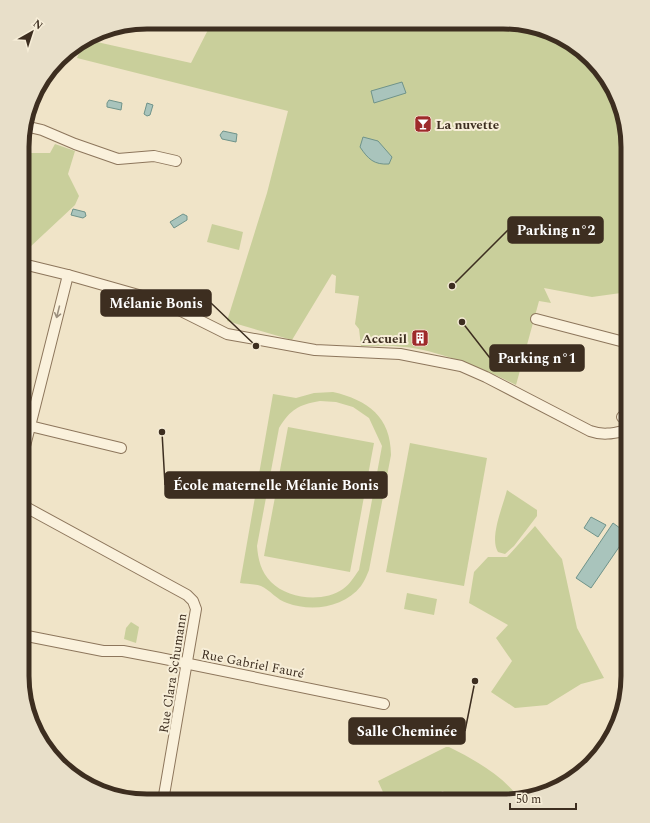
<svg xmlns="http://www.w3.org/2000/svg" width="650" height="823" font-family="Spectral,serif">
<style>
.green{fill:#c9cf9b;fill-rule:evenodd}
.water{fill:#a9c4bc;stroke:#6f938a}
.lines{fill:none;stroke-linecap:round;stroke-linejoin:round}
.street-casing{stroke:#8d765c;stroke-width:12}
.street{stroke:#faf1dc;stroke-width:10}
.oneway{stroke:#9c907e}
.labels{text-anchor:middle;stroke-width:4;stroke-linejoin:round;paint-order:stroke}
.poi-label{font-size:13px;font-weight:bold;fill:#3d2e20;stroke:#f7eed8;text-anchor:start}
.street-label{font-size:13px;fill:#3d2e20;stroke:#f7eed8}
.rim{fill:none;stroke:#3d2e20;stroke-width:5}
.leader{fill:none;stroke:#3d2e20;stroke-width:1.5}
.callout-dot{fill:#3d2e20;stroke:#f7eed8;stroke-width:1.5}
.callout{fill:#3d2e20;stroke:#3d2e20;stroke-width:1.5}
.callout-label{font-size:14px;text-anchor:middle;font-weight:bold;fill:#fff}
</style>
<rect width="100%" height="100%" fill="#f0e4c8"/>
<g class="green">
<path d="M 212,22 L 519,23 L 572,43 L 611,85 L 628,147 L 628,292 L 592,297 L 544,288 L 551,303 L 539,301 L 516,385 C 489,371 435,349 404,347 C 390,345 375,346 361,346 L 359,329 L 355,324 L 359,296 L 335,293 L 336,276 L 332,274 L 292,340 L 227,321 L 267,193 L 288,111 L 77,58 L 83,43 L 88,40 L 191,63 Z"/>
<polygon points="55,144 75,151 68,174 79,196 75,205 30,247 25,242 23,217 23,166 26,164 31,153 50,153"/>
<polygon points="212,224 243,232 239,250 207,242"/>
<path d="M 333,392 C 368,400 391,417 391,455 L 369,570 C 367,575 364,582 361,586 C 344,608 311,612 287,603 C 277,600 270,590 261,586 C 255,584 246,584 240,583 L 273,394 L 296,398 L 314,393 ZM 320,401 L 336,402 L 353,407 L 369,418 L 382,446 L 359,570 C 354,577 350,584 343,589 C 323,603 288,599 271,582 C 261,572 258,559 257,546 L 279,428 C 291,409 298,405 320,401 Z"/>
<polygon points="288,427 374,443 350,572 264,556"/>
<polygon points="410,443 487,458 464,586 386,572"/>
<path d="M 507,490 L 537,510 L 537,516 L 514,546 L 505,554 L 498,552 C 489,538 503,506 507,490 Z"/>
<polygon points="535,526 562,559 577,628 604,678 581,684 547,705 515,708 491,692 512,661 496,638 508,625 469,603 474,572 488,557 507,557"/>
<polygon points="407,593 437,599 434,615 404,609"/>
<polygon points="131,622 139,627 136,643 124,639 126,628"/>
<path d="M 446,747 L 449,747 C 475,760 502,775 519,798 L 511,801 L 449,801 L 443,791 L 439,793 L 443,801 L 387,801 L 378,781 Z"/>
</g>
<g class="water">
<polygon points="402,82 406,93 374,103 371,91"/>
<polygon points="109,100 122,103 121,110 107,107 107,103"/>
<polygon points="147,103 153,105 150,115 147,116 144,114"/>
<polygon points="223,131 237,134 236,142 222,139 220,135"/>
<path d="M 363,137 L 378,141 L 392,157 L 389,164 C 374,165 368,159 360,147 Z"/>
<polygon points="73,209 85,212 86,216 83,218 71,215"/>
<polygon points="183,214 187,216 187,220 174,228 170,222"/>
<polygon points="591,517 606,525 598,537 584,528"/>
<polygon points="613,523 628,534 591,588 576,578"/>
</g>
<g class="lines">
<defs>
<g id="street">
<polyline points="25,126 42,130 75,144 118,159 154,156 176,161"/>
<path d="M 23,264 L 68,275 L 142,296 L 169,305 L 227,334 L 315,350 L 400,354 L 461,366 L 486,377 L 590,431 C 604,436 614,433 628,430"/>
<polyline points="536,319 628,343"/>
<polyline points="622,417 628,411"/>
<polyline points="30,426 121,448"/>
<polyline points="22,458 68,275"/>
<polyline points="22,505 187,595 193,601 196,609 163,801"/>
<polyline points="22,635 103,651 123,651 160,658 384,704"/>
</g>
</defs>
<use href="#street" class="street-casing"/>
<use href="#street" class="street"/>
</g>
<defs><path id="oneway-shaft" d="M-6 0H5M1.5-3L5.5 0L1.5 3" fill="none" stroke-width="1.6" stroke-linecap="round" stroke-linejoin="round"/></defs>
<use class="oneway" href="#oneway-shaft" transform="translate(58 312) rotate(104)"/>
<defs>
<symbol id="bar-square" viewBox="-11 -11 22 22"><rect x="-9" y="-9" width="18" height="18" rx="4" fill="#9e2a2b" stroke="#f7eed8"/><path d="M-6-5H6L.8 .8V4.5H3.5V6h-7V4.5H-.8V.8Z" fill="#fff"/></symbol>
<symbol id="building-square" viewBox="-11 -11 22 22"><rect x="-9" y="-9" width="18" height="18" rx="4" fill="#9e2a2b" stroke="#f7eed8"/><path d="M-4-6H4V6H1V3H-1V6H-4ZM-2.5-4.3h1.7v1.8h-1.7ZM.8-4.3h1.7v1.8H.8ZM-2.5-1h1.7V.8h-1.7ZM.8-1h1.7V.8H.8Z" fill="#fff"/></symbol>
</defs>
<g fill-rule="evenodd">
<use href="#bar-square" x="413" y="114" width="20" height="20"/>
<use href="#building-square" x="410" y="328" width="20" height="20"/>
</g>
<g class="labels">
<g class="poi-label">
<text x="436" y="129">La nuvette</text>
<text x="407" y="343" text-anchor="end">Accueil</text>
</g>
<g class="street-label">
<text transform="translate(253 663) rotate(11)" y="5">Rue Gabriel Fauré</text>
<text transform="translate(172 673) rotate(-81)" y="5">Rue Clara Schumann</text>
</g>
</g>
<path d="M0 0H650V823H0ZM147 29H503A118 118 0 0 1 621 147V676A118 118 0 0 1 503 794H147A118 118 0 0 1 29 676V147A118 118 0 0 1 147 29Z" fill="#e8dfc9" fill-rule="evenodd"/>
<path class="rim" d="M147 29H503A118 118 0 0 1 621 147V676A118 118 0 0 1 503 794H147A118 118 0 0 1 29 676V147A118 118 0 0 1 147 29Z"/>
<path class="leader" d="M452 286L508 230M256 346L211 303M462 322L490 358M162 432L165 485M475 681L465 731"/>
<g class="callout-dot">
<circle cx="452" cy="286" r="4"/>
<circle cx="256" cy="346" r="4"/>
<circle cx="462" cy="322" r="4"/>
<circle cx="162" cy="432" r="4"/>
<circle cx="475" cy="681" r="4"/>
</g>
<g class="callout">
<rect x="508" y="217" width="95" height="26" rx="4"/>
<rect x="101" y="290" width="110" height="26" rx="4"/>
<rect x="490" y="345" width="94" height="26" rx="4"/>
<rect x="165" y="472" width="222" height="26" rx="4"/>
<rect x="349" y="718" width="116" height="26" rx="4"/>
</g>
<g class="callout-label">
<text x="556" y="235">Parking n°2</text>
<text x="156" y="308">Mélanie Bonis</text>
<text x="537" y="363">Parking n°1</text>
<text x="276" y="490">École maternelle Mélanie Bonis</text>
<text x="407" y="736">Salle Cheminée</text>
</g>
<g transform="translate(32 32) rotate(39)" stroke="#f7eed8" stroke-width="3" paint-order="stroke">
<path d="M0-3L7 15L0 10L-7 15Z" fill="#3d2e20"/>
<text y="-6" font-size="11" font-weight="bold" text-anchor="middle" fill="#3d2e20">N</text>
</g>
<path d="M510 803v6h66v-6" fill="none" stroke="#3d2e20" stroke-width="2"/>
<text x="516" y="803" font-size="12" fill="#3d2e20" stroke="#f7eed8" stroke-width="3" paint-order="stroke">50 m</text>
</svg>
